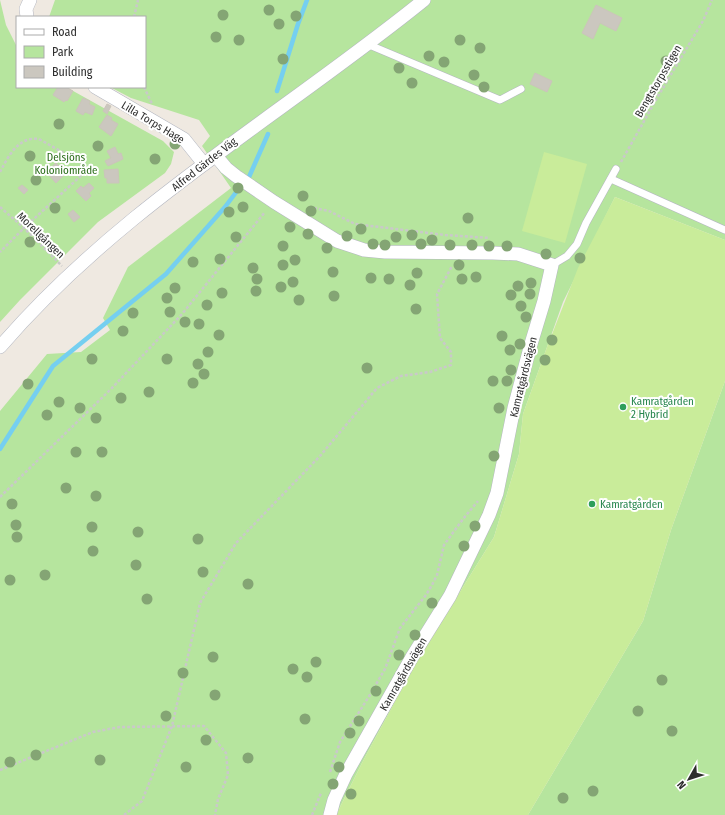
<svg xmlns="http://www.w3.org/2000/svg" width="725" height="815" font-family="'Fira Sans Condensed',sans-serif">
<style>
.green{fill:#b6e59e}
.pitch{fill:#c9ec9a}
.lines{fill:none;stroke-linecap:round;stroke-linejoin:round}
.stream{stroke:#75cff0;stroke-width:4.5}
.building{fill:#cbc7bf;stroke:#cbc5ba}
.lane-casing{stroke:#b4b7c1;stroke-width:8}
.street-casing{stroke:#b4b7c1;stroke-width:14}
.path{stroke:#c9c9c9;stroke-width:2.5;stroke-dasharray:3 2;stroke-linecap:butt}
.lane{stroke:#fff;stroke-width:7}
.street{stroke:#fff;stroke-width:13}
.tree{fill:#84a574}
.leisure-dot{fill:#2e9e5b;stroke:#fff;stroke-width:1.5}
.labels{text-anchor:middle;stroke-width:4;stroke-linejoin:round;paint-order:stroke}
.street-label{font-size:11px;fill:#2e2e2e;stroke:#fff}
.park-label{font-size:11px;fill:#2c6e1b;stroke:#fff}
.leisure-label{font-size:11px;fill:#27864d;stroke:#fff;text-anchor:start}
</style>
<rect width="100%" height="100%" fill="#efe9e1"/>
<g class="green">
<polygon points="0,0 6,25 17,47 17,87 66,87 163,141 174,152 171,164 165,173 98,222 20,300 0,322"/>
<polygon points="55,0 725,0 725,240 615,197 563,302 547,347 523,414 519,454 494,537 414,666 362,763 336,815 0,815 0,411 47,354 81,352 110,330 103,318 128,267 231,188 202,146 210,136 199,120 131,98 110,87 145,87 145,17 49,17"/>
<polygon points="725,381 725,815 528,815 643,621 671,530"/>
</g>
<g class="pitch">
<polygon points="544,152 587,164 565,243 522,231"/>
<polygon points="615,197 725,240 725,381 671,530 643,621 528,815 336,815 362,763 414,666 494,537 519,454 523,414 547,347 578,268"/>
</g>
<g class="lines">
<g class="stream">
<polyline points="277,91 298,24 307,0"/>
<polyline points="249,177 268,134"/>
<polyline points="0,449 53,366 166,274 225,207 240,187"/>
</g>
</g>
<g class="building">
<polygon points="596,5 622,18 616,31 600,23 593,39 582,33"/>
<polygon points="535,73 552,81 547,92 530,84"/>
<polygon points="58,87 66,87 73,91 67,101 66,100 64,102 53,95"/>
<polygon points="83,98 90,101 89,104 95,107 92,115 85,112 83,115 76,111"/>
<polygon points="107,104 111,106 107,114 103,111"/>
<polygon points="107,115 112,118 111,120 118,124 111,136 99,127"/>
<polygon points="115,147 118,154 121,153 123,159 108,166 105,161 111,158 107,151"/>
<polygon points="56,163 60,167 62,165 68,171 56,183 46,172"/>
<polygon points="118,169 119,183 107,183 107,178 105,178 104,170"/>
<polygon points="89,183 94,188 89,193 91,196 86,201 76,191 81,186 83,188"/>
<polygon points="22,185 28,190 24,194 18,188"/>
<polygon points="73,210 80,217 74,222 68,214"/>
</g>
<g class="lines">
<defs>
<g id="lane">
<polyline points="367,44 500,100 521,89"/>
<polyline points="611,179 725,230"/>
<polyline points="552,265 567,256 577,244 586,223 616,169"/>
</g>
<g id="street">
<polyline points="27,17 26,9 30,0"/>
<polyline points="95,87 184,139 204,164"/>
<polyline points="216,156 226,168 236,176 274,202 337,241 364,250 385,252 493,253 518,254 552,265 544,301 531,344 514,408 497,493 489,515 450,596 412,657 346,774 334,800 330,815"/>
<path d="M 0,347 C 120,207 282,115 424,0"/>
</g>
</defs>
<use href="#lane" class="lane-casing"/>
<use href="#street" class="street-casing"/>
<g class="path">
<polyline points="134,17 138,0"/>
<polyline points="144,87 152,104"/>
<polyline points="621,162 657,98 703,21 712,0"/>
<path d="M 0,172 C 8,157 18,136 39,139 L 85,165 L 85,172 L 24,228 L 0,252"/>
<polyline points="0,207 24,228 62,266"/>
<polyline points="309,207 329,211 355,224 445,235 490,238"/>
<polyline points="0,497 111,389 182,314 265,212"/>
<polyline points="0,770 93,732 120,727 204,726 226,753 228,775 218,799 215,815"/>
<polyline points="330,772 340,742 368,698 385,669 400,628 426,595 432,585 437,575 444,545 463,519 478,501"/>
<polyline points="124,815 142,801 172,726 200,603 236,543 320,456 377,388 401,376 430,372 451,365 451,352 440,338 437,294 452,266"/>
<polyline points="312,815 321,793"/>
</g>
<use href="#lane" class="lane"/>
<use href="#street" class="street"/>
</g>
<g class="tree">
<circle cx="269" cy="10" r="5.5"/>
<circle cx="223" cy="15" r="5.5"/>
<circle cx="296" cy="16" r="5.5"/>
<circle cx="279" cy="24" r="5.5"/>
<circle cx="216" cy="37" r="5.5"/>
<circle cx="239" cy="40" r="5.5"/>
<circle cx="460" cy="40" r="5.5"/>
<circle cx="480" cy="48" r="5.5"/>
<circle cx="429" cy="56" r="5.5"/>
<circle cx="283" cy="59" r="5.5"/>
<circle cx="666" cy="61" r="5.5"/>
<circle cx="444" cy="62" r="5.5"/>
<circle cx="399" cy="68" r="5.5"/>
<circle cx="474" cy="75" r="5.5"/>
<circle cx="412" cy="83" r="5.5"/>
<circle cx="484" cy="87" r="5.5"/>
<circle cx="59" cy="124" r="5.5"/>
<circle cx="175" cy="144" r="5.5"/>
<circle cx="98" cy="146" r="5.5"/>
<circle cx="30" cy="156" r="5.5"/>
<circle cx="155" cy="159" r="5.5"/>
<circle cx="36" cy="180" r="5.5"/>
<circle cx="238" cy="188" r="5.5"/>
<circle cx="303" cy="196" r="5.5"/>
<circle cx="243" cy="207" r="5.5"/>
<circle cx="55" cy="208" r="5.5"/>
<circle cx="311" cy="211" r="5.5"/>
<circle cx="229" cy="212" r="5.5"/>
<circle cx="468" cy="218" r="5.5"/>
<circle cx="290" cy="227" r="5.5"/>
<circle cx="361" cy="229" r="5.5"/>
<circle cx="308" cy="234" r="5.5"/>
<circle cx="412" cy="235" r="5.5"/>
<circle cx="347" cy="236" r="5.5"/>
<circle cx="236" cy="237" r="5.5"/>
<circle cx="396" cy="237" r="5.5"/>
<circle cx="432" cy="240" r="5.5"/>
<circle cx="30" cy="242" r="5.5"/>
<circle cx="373" cy="244" r="5.5"/>
<circle cx="421" cy="244" r="5.5"/>
<circle cx="385" cy="245" r="5.5"/>
<circle cx="450" cy="245" r="5.5"/>
<circle cx="472" cy="245" r="5.5"/>
<circle cx="283" cy="246" r="5.5"/>
<circle cx="489" cy="246" r="5.5"/>
<circle cx="507" cy="246" r="5.5"/>
<circle cx="327" cy="248" r="5.5"/>
<circle cx="546" cy="254" r="5.5"/>
<circle cx="580" cy="258" r="5.5"/>
<circle cx="220" cy="259" r="5.5"/>
<circle cx="295" cy="260" r="5.5"/>
<circle cx="193" cy="262" r="5.5"/>
<circle cx="283" cy="265" r="5.5"/>
<circle cx="459" cy="265" r="5.5"/>
<circle cx="253" cy="268" r="5.5"/>
<circle cx="333" cy="272" r="5.5"/>
<circle cx="417" cy="273" r="5.5"/>
<circle cx="476" cy="277" r="5.5"/>
<circle cx="371" cy="278" r="5.5"/>
<circle cx="257" cy="279" r="5.5"/>
<circle cx="389" cy="279" r="5.5"/>
<circle cx="462" cy="279" r="5.5"/>
<circle cx="293" cy="282" r="5.5"/>
<circle cx="531" cy="283" r="5.5"/>
<circle cx="410" cy="285" r="5.5"/>
<circle cx="518" cy="286" r="5.5"/>
<circle cx="281" cy="287" r="5.5"/>
<circle cx="175" cy="288" r="5.5"/>
<circle cx="256" cy="291" r="5.5"/>
<circle cx="222" cy="293" r="5.5"/>
<circle cx="530" cy="294" r="5.5"/>
<circle cx="511" cy="295" r="5.5"/>
<circle cx="334" cy="296" r="5.5"/>
<circle cx="167" cy="298" r="5.5"/>
<circle cx="299" cy="300" r="5.5"/>
<circle cx="207" cy="305" r="5.5"/>
<circle cx="521" cy="306" r="5.5"/>
<circle cx="416" cy="309" r="5.5"/>
<circle cx="170" cy="312" r="5.5"/>
<circle cx="133" cy="313" r="5.5"/>
<circle cx="526" cy="317" r="5.5"/>
<circle cx="185" cy="322" r="5.5"/>
<circle cx="199" cy="324" r="5.5"/>
<circle cx="123" cy="331" r="5.5"/>
<circle cx="219" cy="335" r="5.5"/>
<circle cx="502" cy="336" r="5.5"/>
<circle cx="552" cy="340" r="5.5"/>
<circle cx="520" cy="344" r="5.5"/>
<circle cx="510" cy="350" r="5.5"/>
<circle cx="208" cy="352" r="5.5"/>
<circle cx="92" cy="359" r="5.5"/>
<circle cx="167" cy="359" r="5.5"/>
<circle cx="545" cy="360" r="5.5"/>
<circle cx="198" cy="364" r="5.5"/>
<circle cx="367" cy="368" r="5.5"/>
<circle cx="511" cy="370" r="5.5"/>
<circle cx="204" cy="374" r="5.5"/>
<circle cx="493" cy="381" r="5.5"/>
<circle cx="507" cy="381" r="5.5"/>
<circle cx="193" cy="383" r="5.5"/>
<circle cx="28" cy="384" r="5.5"/>
<circle cx="149" cy="392" r="5.5"/>
<circle cx="121" cy="398" r="5.5"/>
<circle cx="59" cy="402" r="5.5"/>
<circle cx="80" cy="408" r="5.5"/>
<circle cx="499" cy="408" r="5.5"/>
<circle cx="47" cy="415" r="5.5"/>
<circle cx="96" cy="418" r="5.5"/>
<circle cx="76" cy="452" r="5.5"/>
<circle cx="102" cy="452" r="5.5"/>
<circle cx="494" cy="456" r="5.5"/>
<circle cx="66" cy="488" r="5.5"/>
<circle cx="96" cy="496" r="5.5"/>
<circle cx="12" cy="504" r="5.5"/>
<circle cx="16" cy="525" r="5.5"/>
<circle cx="475" cy="526" r="5.5"/>
<circle cx="92" cy="527" r="5.5"/>
<circle cx="138" cy="532" r="5.5"/>
<circle cx="17" cy="537" r="5.5"/>
<circle cx="198" cy="539" r="5.5"/>
<circle cx="464" cy="546" r="5.5"/>
<circle cx="93" cy="551" r="5.5"/>
<circle cx="136" cy="565" r="5.5"/>
<circle cx="203" cy="572" r="5.5"/>
<circle cx="45" cy="575" r="5.5"/>
<circle cx="10" cy="580" r="5.5"/>
<circle cx="248" cy="584" r="5.5"/>
<circle cx="147" cy="599" r="5.5"/>
<circle cx="432" cy="603" r="5.5"/>
<circle cx="415" cy="635" r="5.5"/>
<circle cx="399" cy="655" r="5.5"/>
<circle cx="213" cy="657" r="5.5"/>
<circle cx="316" cy="662" r="5.5"/>
<circle cx="293" cy="669" r="5.5"/>
<circle cx="183" cy="673" r="5.5"/>
<circle cx="307" cy="677" r="5.5"/>
<circle cx="662" cy="680" r="5.5"/>
<circle cx="376" cy="691" r="5.5"/>
<circle cx="215" cy="695" r="5.5"/>
<circle cx="638" cy="711" r="5.5"/>
<circle cx="166" cy="716" r="5.5"/>
<circle cx="305" cy="719" r="5.5"/>
<circle cx="359" cy="721" r="5.5"/>
<circle cx="672" cy="731" r="5.5"/>
<circle cx="350" cy="733" r="5.5"/>
<circle cx="206" cy="740" r="5.5"/>
<circle cx="36" cy="755" r="5.5"/>
<circle cx="248" cy="758" r="5.5"/>
<circle cx="100" cy="760" r="5.5"/>
<circle cx="10" cy="762" r="5.5"/>
<circle cx="186" cy="767" r="5.5"/>
<circle cx="339" cy="767" r="5.5"/>
<circle cx="333" cy="784" r="5.5"/>
<circle cx="593" cy="791" r="5.5"/>
<circle cx="351" cy="794" r="5.5"/>
<circle cx="563" cy="798" r="5.5"/>
</g>
<g class="leisure-dot">
<circle cx="623" cy="407" r="4"/>
<circle cx="592" cy="504" r="4"/>
</g>
<g class="labels">
<g class="street-label">
<text transform="translate(658 81) rotate(-60)" y="4">Bengtstorpsstigen</text>
<text transform="translate(153 122) rotate(31)" y="4">Lilla Torps Hage</text>
<text transform="translate(204 164) rotate(-38)" y="4">Alfred Gärdes Väg</text>
<text transform="translate(41 235) rotate(44)" y="4">Morellgången</text>
<text transform="translate(523 377) rotate(-76)" y="4">Kamratgårdsvägen</text>
<text transform="translate(403 674) rotate(-60)" y="4">Kamratgårdsvägen</text>
</g>
<g class="park-label">
<text x="66" y="161">Delsjöns<tspan x="66" dy="13">Koloniområde</tspan></text>
</g>
<g class="leisure-label">
<text x="631" y="405">Kamratgården<tspan x="631" dy="13">2 Hybrid</tspan></text>
<text x="600" y="508">Kamratgården</text>
</g>
</g>
<rect x="16" y="16" width="130" height="72" fill="#ffffff" stroke="#ababab"/>
<rect x="24" y="29" width="20" height="6" fill="#ffffff" stroke="#ababab"/>
<text x="52" y="36" font-size="12" fill="#2e2e2e">Road</text>
<rect x="24" y="46" width="20" height="12" fill="#b6e59e" stroke="#ababab"/>
<text x="52" y="56" font-size="12" fill="#2e2e2e">Park</text>
<rect x="24" y="66" width="20" height="12" fill="#cbc7bf" stroke="#ababab"/>
<text x="52" y="76" font-size="12" fill="#2e2e2e">Building</text>
<g transform="translate(689 779) rotate(231)" stroke="#ffffff" stroke-width="3" paint-order="stroke">
<path d="M0-3L7 15L0 10L-7 15Z" fill="#2e2e2e"/>
<text y="-6" font-size="11" font-weight="bold" text-anchor="middle" fill="#2e2e2e">N</text>
</g>
</svg>
